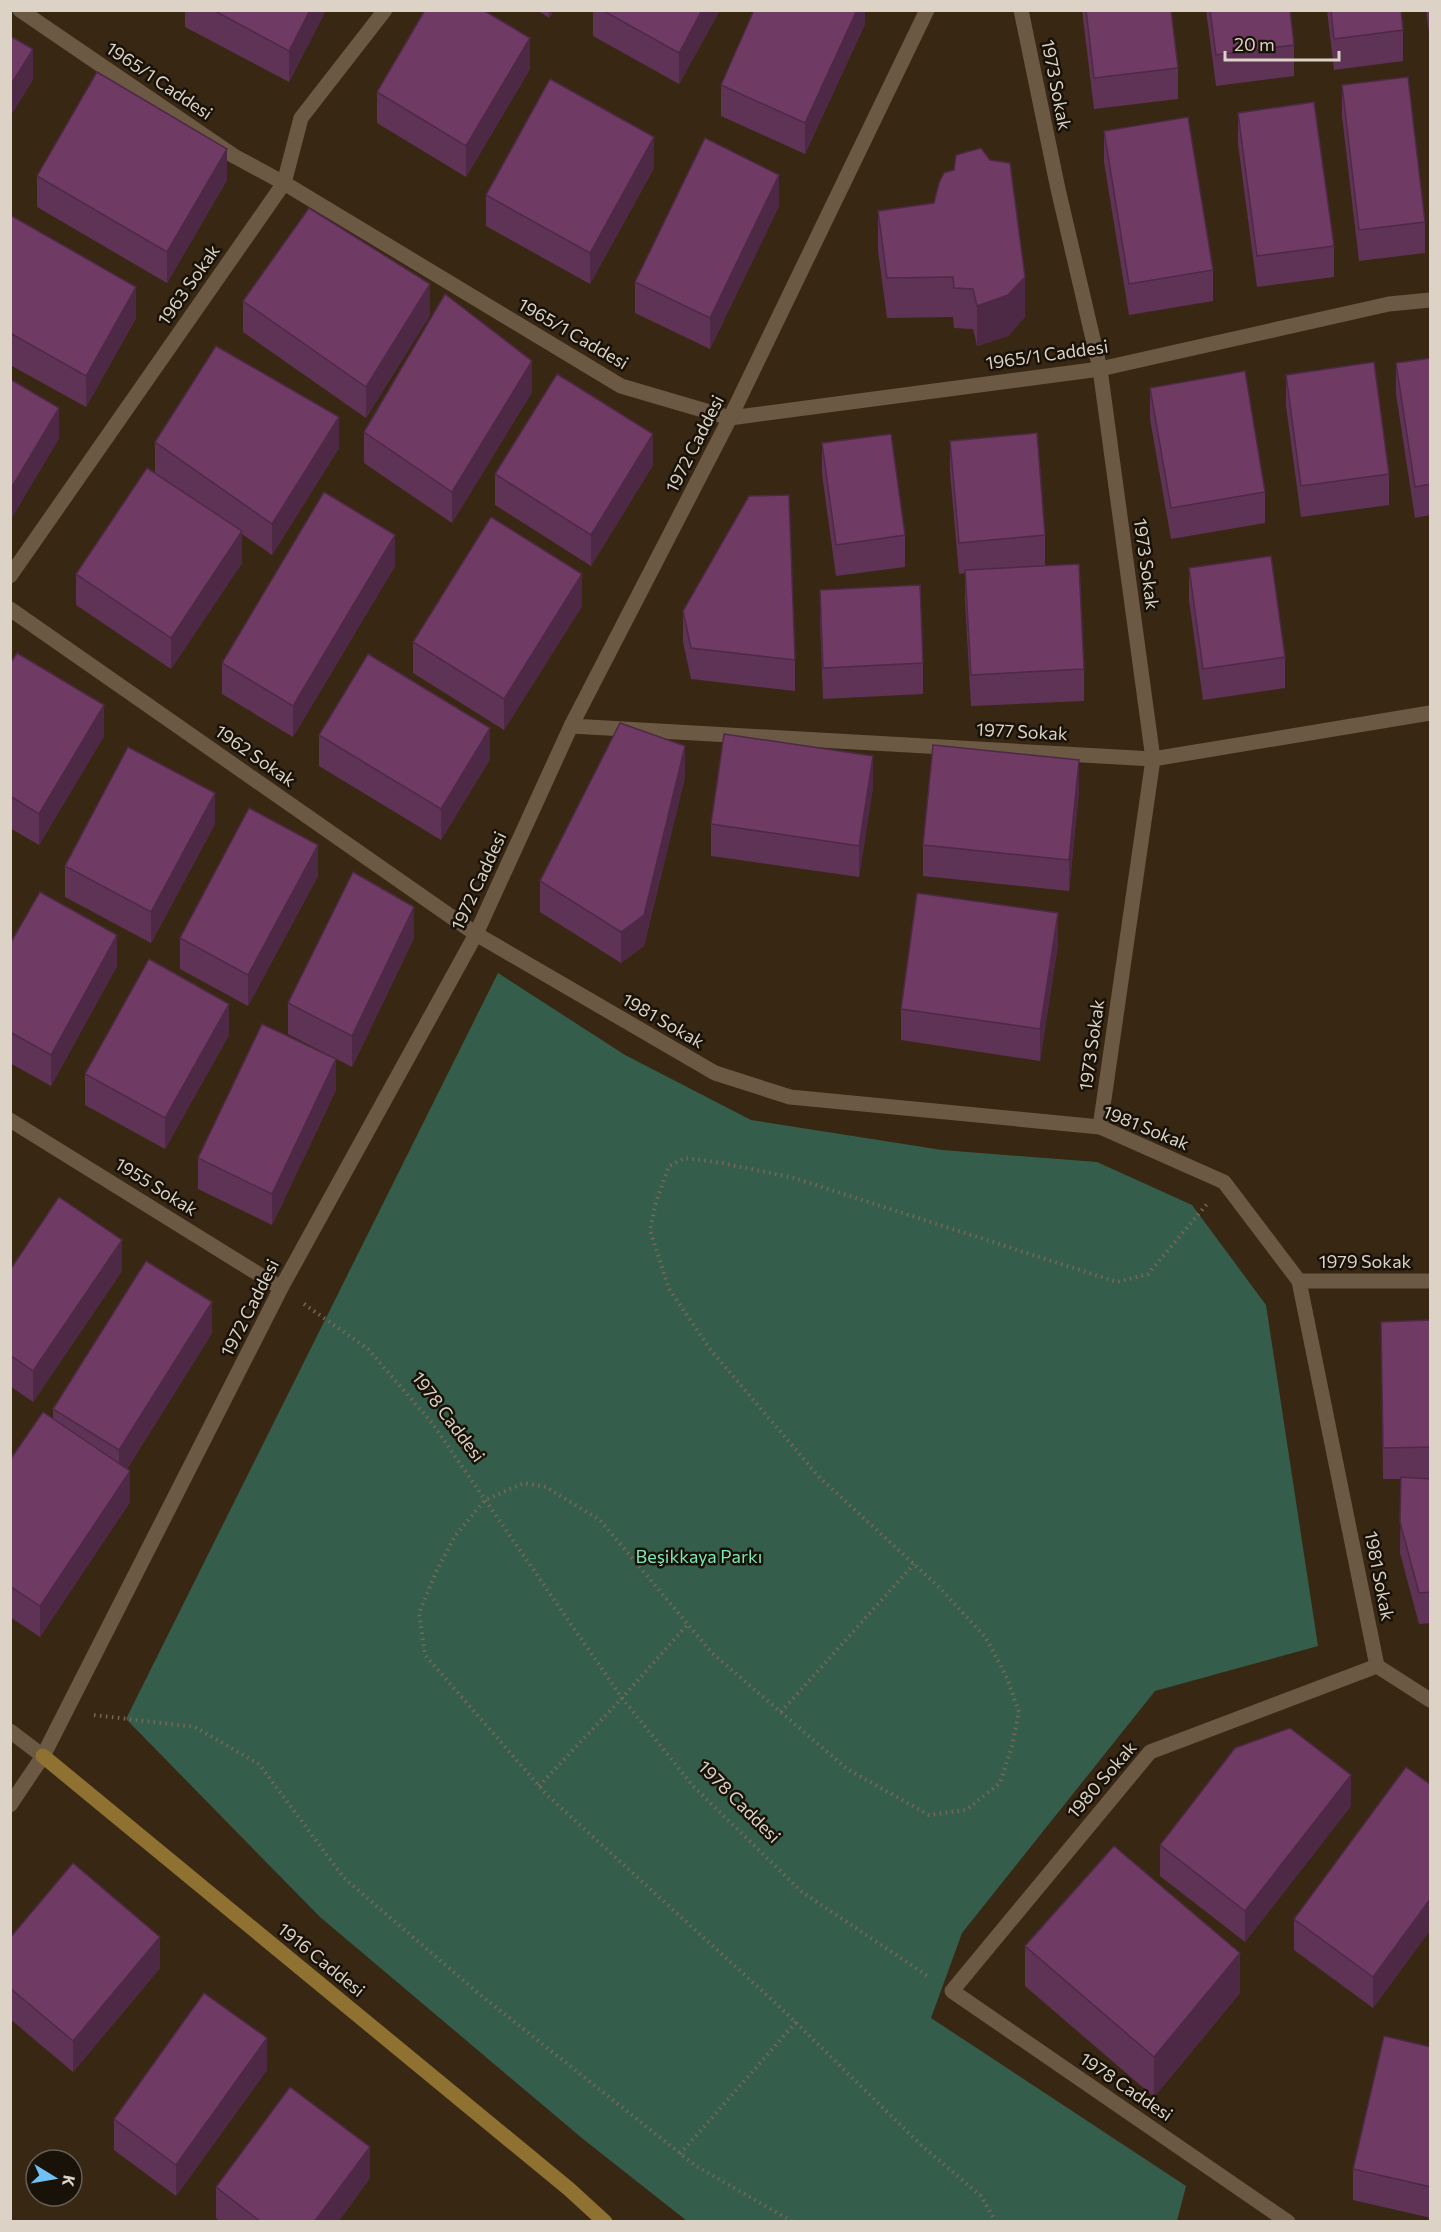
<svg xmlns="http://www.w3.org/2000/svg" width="1441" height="2232" font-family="Commissioner,sans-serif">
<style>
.green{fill:#345e4b}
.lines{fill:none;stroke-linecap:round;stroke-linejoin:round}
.path{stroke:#766756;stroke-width:4;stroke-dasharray:1.5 4.5;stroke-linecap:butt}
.street{stroke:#6b5944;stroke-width:15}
.secondary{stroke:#8f7232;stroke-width:15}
.wall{fill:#5f3356}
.shaded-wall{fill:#4e2946}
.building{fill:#6f3b64;stroke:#4e2946;stroke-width:1.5}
.labels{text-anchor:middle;stroke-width:5;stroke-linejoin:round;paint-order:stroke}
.street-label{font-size:18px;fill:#dcd2c6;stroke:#191209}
.park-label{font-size:18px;fill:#7ee9b9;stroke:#191209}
</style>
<rect width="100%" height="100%" fill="#382713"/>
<polygon class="green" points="498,973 625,1055 751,1120 942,1150 1097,1162 1192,1205 1266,1305 1318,1646 1155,1691 962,1933 931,2018 1186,2186 1177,2221 687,2221 583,2139 320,1917 126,1719"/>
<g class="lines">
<g class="path">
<polyline points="304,1304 368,1349 432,1423 622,1698 693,1786 802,1892 929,1977"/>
<polyline points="781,1712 914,1564"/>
<polyline points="94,1715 195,1727 259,1764 344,1878 478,1993 696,2166 793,2222"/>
<polyline points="539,1786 622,1698 688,1624"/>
<polyline points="680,2154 796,2022"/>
<polyline points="996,2222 981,2196 921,2145 783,2010 547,1795 425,1655 419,1613 436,1572 455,1536 485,1500 524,1483 546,1487 600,1520 712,1653 847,1769 929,1815 966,1810 1000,1783 1012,1746 1019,1712 1007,1678 986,1638 941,1589 819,1477 710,1349 669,1289 650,1230 656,1202 669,1166 685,1158 722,1163 794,1178 1117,1282 1148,1274 1207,1204"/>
</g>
<g class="street">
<polyline points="20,10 234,156 284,183 621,386 730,418 1100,369 1389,304 1430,300"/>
<polyline points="1021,10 1058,189 1100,369 1153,759 1100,1127"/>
<polyline points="10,576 284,183 301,118 385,10"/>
<polyline points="10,609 476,934 715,1073 790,1097 1100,1127 1224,1182 1299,1281 1377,1666 1430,1700"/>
<polyline points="571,726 1153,759 1430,713"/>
<polyline points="10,1120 281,1288"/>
<polyline points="1299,1281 1430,1281"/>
<polyline points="10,1731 43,1756"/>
<polyline points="10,1805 43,1756 281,1288 476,934 571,726 730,418 927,10"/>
<polyline points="1288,2222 952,1991 1150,1752 1377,1666"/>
</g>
<polyline class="secondary" points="43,1756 569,2189 605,2222"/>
</g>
<g class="wall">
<polygon points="185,10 326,10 289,82 185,27"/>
<polygon points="537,10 554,10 549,18"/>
<polygon points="593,10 720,10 679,84 593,36"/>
<polygon points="865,10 865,24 805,154 721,116 721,85"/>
<polygon points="1082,10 1171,10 1178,68 1178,99 1094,109"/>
<polygon points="1206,10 1290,10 1294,45 1294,76 1216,86"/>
<polygon points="1327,10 1401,10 1403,30 1403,61 1334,70"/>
<polygon points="1426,10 1431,10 1431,48"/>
<polygon points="530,69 466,177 377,123 377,92"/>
<polygon points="1342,85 1425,222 1425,253 1359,261 1342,116"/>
<polygon points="1238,113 1334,246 1334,277 1257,287 1238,144"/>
<polygon points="1104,131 1213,270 1213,301 1129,315 1104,162"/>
<polygon points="990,160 1025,317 1008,336 977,346 973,329 954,328 953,317 887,318 878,251 878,211 934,203"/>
<polygon points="654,168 590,284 486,226 486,195"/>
<polygon points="37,176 227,180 167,283 37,207"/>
<polygon points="779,206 710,349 635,313 635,282"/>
<polygon points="10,215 136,318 86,407 10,365"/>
<polygon points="243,301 430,315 366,418 243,332"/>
<polygon points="1431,358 1431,515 1415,518 1396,394 1396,363"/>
<polygon points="1286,375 1389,474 1389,505 1301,517 1286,406"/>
<polygon points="1150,388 1265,492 1265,523 1171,539 1150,419"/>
<polygon points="532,392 452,523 364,463 364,432"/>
<polygon points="950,441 1045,535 1045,566 1084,669 1084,701 971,706 965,601 965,573 959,574 950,472"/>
<polygon points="155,442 339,448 272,555 242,534 242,563 171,669 76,605 76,574 155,473"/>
<polygon points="822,443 905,535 905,567 836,576 822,474"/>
<polygon points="653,465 591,566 495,505 495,474"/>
<polygon points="395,566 293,737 222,694 222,663"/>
<polygon points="1189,568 1285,657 1285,688 1203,700 1189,600"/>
<polygon points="820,590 923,663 923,694 823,699 820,621"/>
<polygon points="582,606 504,730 413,673 413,642"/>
<polygon points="683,611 795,660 795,691 691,679 683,642"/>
<polygon points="10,664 104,736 39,845 10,828"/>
<polygon points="319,735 490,759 441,840 319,766"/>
<polygon points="685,777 644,946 621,963 540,912 540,881"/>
<polygon points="873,787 859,877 711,856 711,824"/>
<polygon points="1079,791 1069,891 923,876 923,845"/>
<polygon points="215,824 151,943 65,897 65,866"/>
<polygon points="318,876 248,1006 180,969 180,938"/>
<polygon points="414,938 352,1067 288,1034 288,1003"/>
<polygon points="10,944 117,966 51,1086 10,1063"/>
<polygon points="1058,944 1040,1061 901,1040 901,1009"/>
<polygon points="229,1035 165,1149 85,1105 85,1074"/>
<polygon points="336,1090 272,1225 198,1189 198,1158"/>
<polygon points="10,1270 122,1271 33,1402 10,1386"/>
<polygon points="1431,1320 1431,1478 1418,1478 1431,1479 1431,1623 1419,1624 1400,1553 1401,1479 1383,1479 1381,1322"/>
<polygon points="212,1333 127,1469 130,1502 40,1637 10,1617 10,1460 53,1419 53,1409"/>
<polygon points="1431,1785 1431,1929 1373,2008 1294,1950 1294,1919"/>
<polygon points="1351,1806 1245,1942 1160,1876 1160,1845"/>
<polygon points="10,1938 160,1968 73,2072 10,2019"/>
<polygon points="1025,1946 1240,1993 1154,2097 1025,1986"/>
<polygon points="1431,2047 1431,2218 1353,2200 1353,2169"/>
<polygon points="267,2070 176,2196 114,2150 114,2119"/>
<polygon points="370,2178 338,2222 220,2222 216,2218 216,2187"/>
</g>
<g class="shaded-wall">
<polygon points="310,10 326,10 289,82 289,51"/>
<polygon points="549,10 554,10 549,18"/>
<polygon points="702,10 720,10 679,84 679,53"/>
<polygon points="857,10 865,10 865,24 805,154 805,123"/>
<polygon points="530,38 530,69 466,177 466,146"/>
<polygon points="33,49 33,80 10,117 10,86"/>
<polygon points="654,137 654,168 590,284 590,253"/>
<polygon points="227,149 227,180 167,283 167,252"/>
<polygon points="779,175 779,206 710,349 710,318"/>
<polygon points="1025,277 1025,317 1008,336 977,346 977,306"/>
<polygon points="430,284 430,315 366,418 366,387"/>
<polygon points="136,287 136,318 86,407 86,376"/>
<polygon points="532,361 532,392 452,523 452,492"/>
<polygon points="59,408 59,439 10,521 10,490"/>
<polygon points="339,417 339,448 272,555 272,524"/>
<polygon points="653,434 653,465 591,566 591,535"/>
<polygon points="242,531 242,563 171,669 171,638"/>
<polygon points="395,535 395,566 293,737 293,706"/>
<polygon points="582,574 582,606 504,730 504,699"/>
<polygon points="104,705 104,736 39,845 39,814"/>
<polygon points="490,728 490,759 441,840 441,809"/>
<polygon points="685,746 685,777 644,946 621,963 621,932"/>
<polygon points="873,756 873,787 859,877 859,846"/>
<polygon points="1079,760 1079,791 1069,891 1069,860"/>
<polygon points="215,793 215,824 151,943 151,912"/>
<polygon points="318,845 318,876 248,1006 248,975"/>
<polygon points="414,907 414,938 352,1067 352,1036"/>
<polygon points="1058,913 1058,944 1040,1061 1040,1029"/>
<polygon points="117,935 117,966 51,1086 51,1055"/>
<polygon points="229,1004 229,1035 165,1149 165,1118"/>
<polygon points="336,1059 336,1090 272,1225 272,1194"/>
<polygon points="122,1240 122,1271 33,1402 33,1371"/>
<polygon points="212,1302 212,1333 119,1481 119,1450"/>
<polygon points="130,1471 130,1502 40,1637 40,1606"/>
<polygon points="1351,1775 1351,1806 1245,1942 1245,1911"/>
<polygon points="1431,1898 1431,1929 1373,2008 1373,1977"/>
<polygon points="160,1937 160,1968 73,2072 73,2041"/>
<polygon points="1240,1953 1240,1993 1154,2097 1154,2057"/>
<polygon points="267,2038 267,2070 176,2196 176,2165"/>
<polygon points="370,2147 370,2178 338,2222 314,2222"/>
</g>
<g class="building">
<polygon points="213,10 310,10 289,51"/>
<polygon points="425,10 483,10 530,38 466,146 377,92"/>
<polygon points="602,10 702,10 679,53"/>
<polygon points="754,10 857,10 805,123 721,85"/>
<polygon points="1086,10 1171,10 1178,68 1094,78"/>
<polygon points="1210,10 1290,10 1294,45 1216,55"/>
<polygon points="1331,10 1401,10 1403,30 1334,39"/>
<polygon points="10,36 33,49 10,86"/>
<polygon points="97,72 227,149 167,252 37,176"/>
<polygon points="1408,77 1425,222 1359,230 1342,85"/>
<polygon points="550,79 654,137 590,253 486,195"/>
<polygon points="1314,102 1334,246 1257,256 1238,113"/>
<polygon points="1188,117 1213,270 1129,284 1104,131"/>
<polygon points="705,138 779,175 710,318 635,282"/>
<polygon points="981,148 990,160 1010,163 1025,277 1008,295 977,306 973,289 954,288 953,277 887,278 878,211 934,203 939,183 944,173 954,170 956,155"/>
<polygon points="309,208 430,284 366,387 243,301"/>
<polygon points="10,215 136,287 86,376 10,333"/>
<polygon points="445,294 532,361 452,492 364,432"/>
<polygon points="216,346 339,417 272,524 155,442"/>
<polygon points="1431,358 1431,484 1415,487 1396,363"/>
<polygon points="1374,362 1389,474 1301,486 1286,375"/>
<polygon points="1245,371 1265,492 1171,508 1150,388"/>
<polygon points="557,374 653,434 591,535 495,474"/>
<polygon points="10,379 59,408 10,490"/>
<polygon points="1037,433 1045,535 959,543 950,441"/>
<polygon points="891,434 905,535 836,545 822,443"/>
<polygon points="147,468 242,531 171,638 76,574"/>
<polygon points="324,492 395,535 293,706 222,663"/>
<polygon points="789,495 795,660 691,648 683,611 749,496"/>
<polygon points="491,517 582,574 504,699 413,642"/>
<polygon points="1271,556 1285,657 1203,669 1189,568"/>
<polygon points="1079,564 1084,669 971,675 965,570"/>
<polygon points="920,585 923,663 823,668 820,590"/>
<polygon points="17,653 104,705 39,814 10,796 10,664"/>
<polygon points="368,654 490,728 441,809 319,735"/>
<polygon points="620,723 685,746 644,915 621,932 540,881"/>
<polygon points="724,734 873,756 859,846 711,824"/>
<polygon points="933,745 1079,760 1069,860 923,845"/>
<polygon points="128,747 215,793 151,912 65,866"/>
<polygon points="249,808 318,845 248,975 180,938"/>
<polygon points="353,872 414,907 352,1036 288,1003"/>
<polygon points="40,892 117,935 51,1055 10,1032 10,944"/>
<polygon points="917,893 1058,913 1040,1029 901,1009"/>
<polygon points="149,959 229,1004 165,1118 85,1074"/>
<polygon points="262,1024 336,1059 272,1194 198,1158"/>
<polygon points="59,1197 122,1240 33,1371 10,1355 10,1270"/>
<polygon points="146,1261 212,1302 119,1450 53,1409"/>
<polygon points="1431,1320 1431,1447 1383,1448 1381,1322"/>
<polygon points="43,1412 130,1471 40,1606 10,1586 10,1460"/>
<polygon points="1401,1477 1431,1479 1431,1592 1419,1593 1400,1522"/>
<polygon points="1290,1728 1351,1775 1245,1911 1160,1845 1235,1748"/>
<polygon points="1406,1767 1431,1785 1431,1898 1373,1977 1294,1919"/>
<polygon points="1114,1846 1240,1953 1154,2057 1025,1946"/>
<polygon points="73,1863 160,1937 73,2041 10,1988 10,1938"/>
<polygon points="204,1993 267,2038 176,2165 114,2119"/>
<polygon points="1384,2036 1431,2047 1431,2187 1353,2169"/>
<polygon points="290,2087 370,2147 314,2222 261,2222 216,2187"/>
</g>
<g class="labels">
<g class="street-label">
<text transform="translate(159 81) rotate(34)" y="6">1965/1 Caddesi</text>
<text transform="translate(1056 85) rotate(79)" y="6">1973 Sokak</text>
<text transform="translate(189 285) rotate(-55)" y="6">1963 Sokak</text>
<text transform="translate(573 334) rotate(30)" y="6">1965/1 Caddesi</text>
<text transform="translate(1047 355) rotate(-8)" y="6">1965/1 Caddesi</text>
<text transform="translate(695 444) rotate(-63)" y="6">1972 Caddesi</text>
<text transform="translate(1146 564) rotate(82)" y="6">1973 Sokak</text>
<text transform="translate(1022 732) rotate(3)" y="6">1977 Sokak</text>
<text transform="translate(255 756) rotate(35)" y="6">1962 Sokak</text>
<text transform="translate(479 881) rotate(-65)" y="6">1972 Caddesi</text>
<text transform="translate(663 1021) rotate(30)" y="6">1981 Sokak</text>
<text transform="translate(1092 1045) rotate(-82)" y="6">1973 Sokak</text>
<text transform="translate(1146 1128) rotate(22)" y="6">1981 Sokak</text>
<text transform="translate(156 1187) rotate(32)" y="6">1955 Sokak</text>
<text x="1365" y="1268">1979 Sokak</text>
<text transform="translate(250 1308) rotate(-63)" y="6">1972 Caddesi</text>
<text transform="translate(448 1417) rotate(53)" y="6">1978 Caddesi</text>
<text transform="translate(1379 1576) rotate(79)" y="6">1981 Sokak</text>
<text transform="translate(1102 1780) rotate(-49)" y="6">1980 Sokak</text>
<text transform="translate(739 1802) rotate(45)" y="6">1978 Caddesi</text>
<text transform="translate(321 1960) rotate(39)" y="6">1916 Caddesi</text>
<text transform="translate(1126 2087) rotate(34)" y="6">1978 Caddesi</text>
</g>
<g class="park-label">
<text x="699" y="1563">Beşikkaya Parkı</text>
</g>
</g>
<rect width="1441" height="2232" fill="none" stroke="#dcd2c6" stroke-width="24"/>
<g transform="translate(54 2178) rotate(101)"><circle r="28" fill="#191209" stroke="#675f55" stroke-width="1.5"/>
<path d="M0-4.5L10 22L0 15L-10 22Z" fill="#72c1f5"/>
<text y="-9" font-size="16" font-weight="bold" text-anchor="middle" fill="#dcd2c6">K</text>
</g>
<path d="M1225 51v9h114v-9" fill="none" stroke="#dcd2c6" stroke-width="3"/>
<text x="1234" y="51" font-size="18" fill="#dcd2c6" stroke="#191209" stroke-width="4.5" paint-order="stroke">20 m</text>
</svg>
